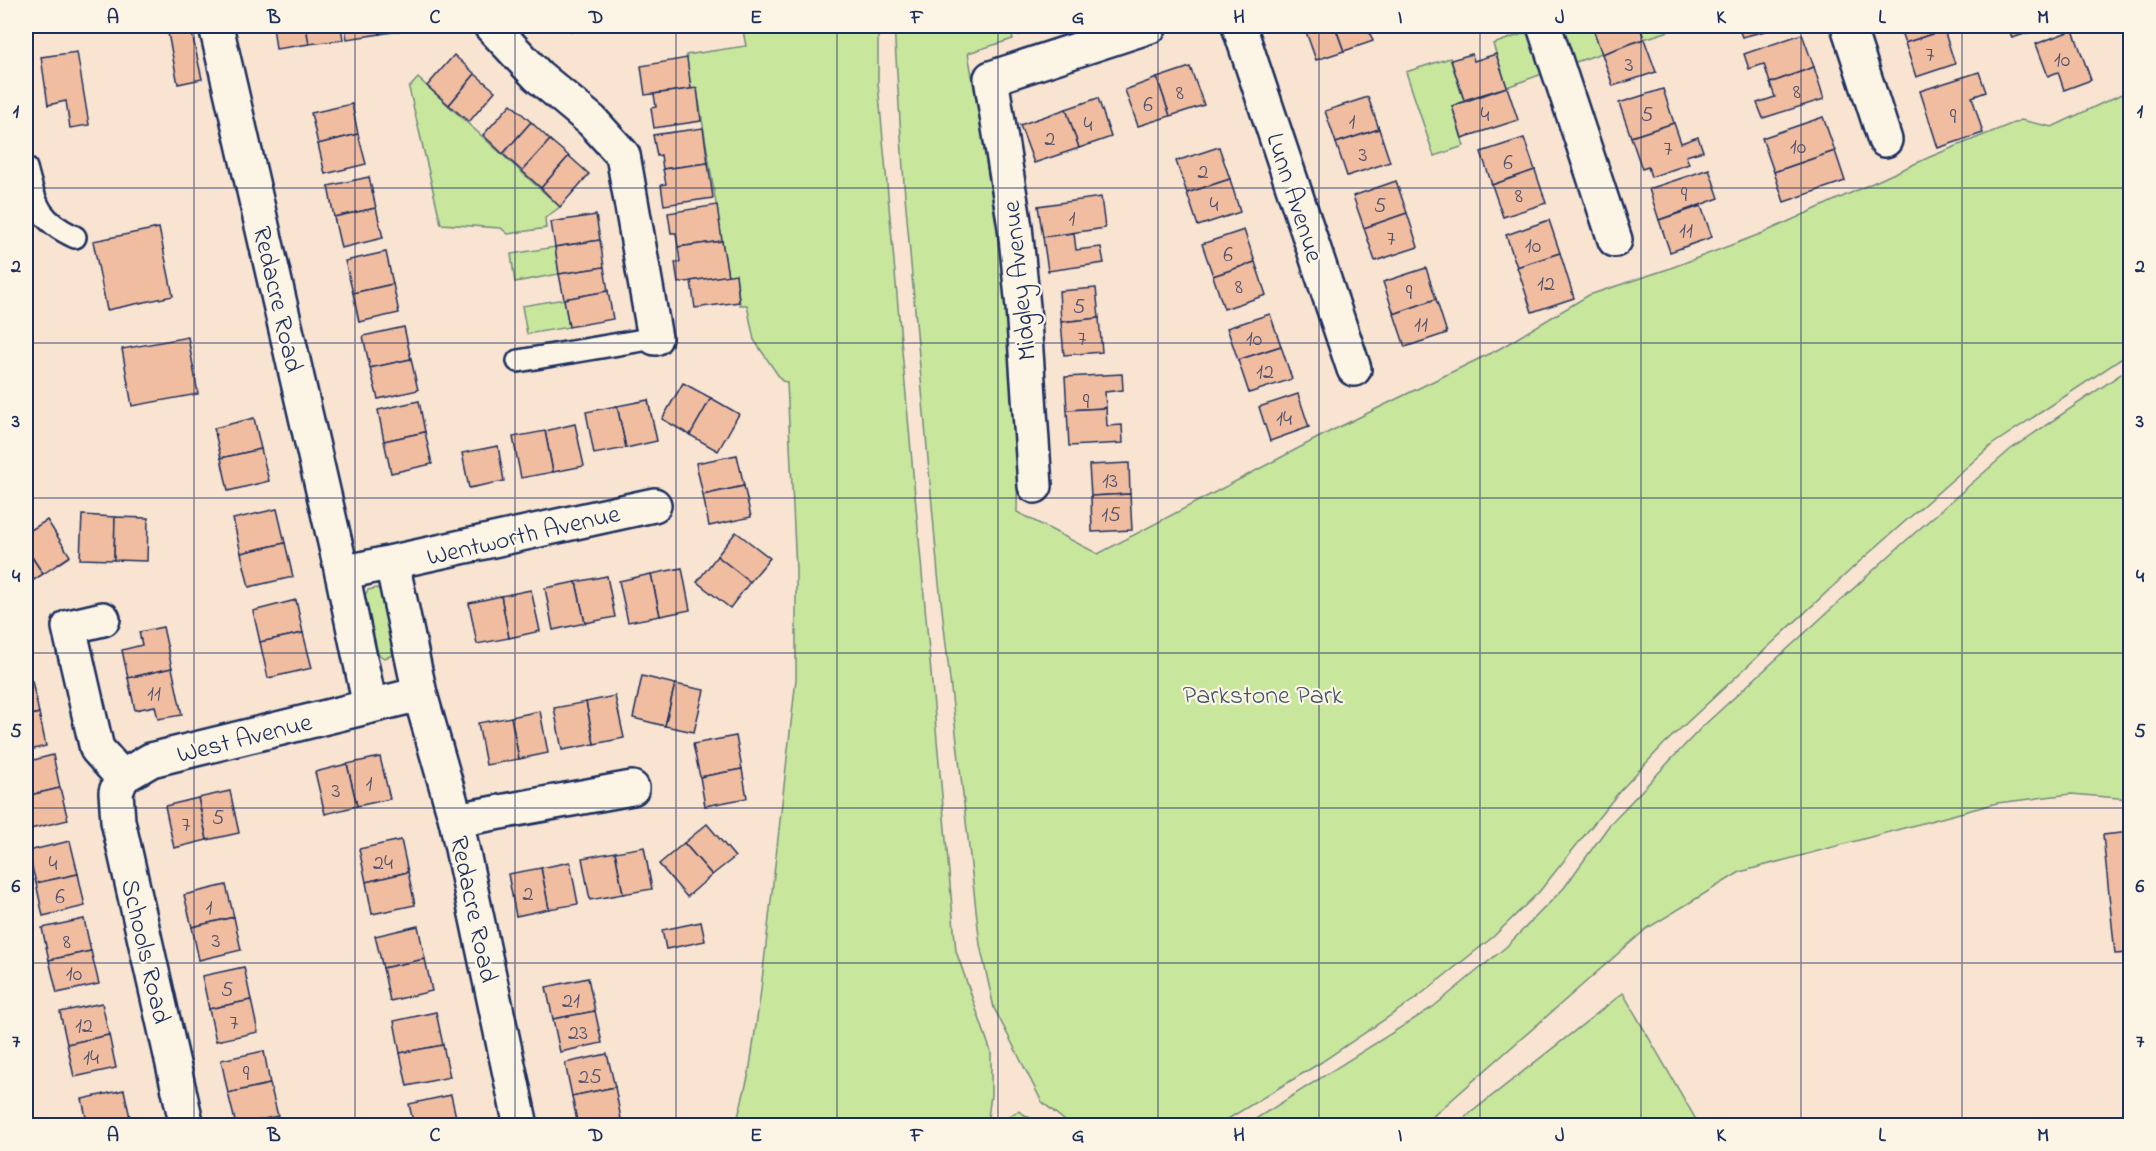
<svg xmlns="http://www.w3.org/2000/svg" width="2156" height="1151" font-family="'Indie Flower',sans-serif">
<style>
.green{fill:#c9e69d;stroke:#728a7e;stroke-width:1.5}
.building{fill:#f0bda1;stroke:#1b2f5e;stroke-width:1.5}
.lines{fill:none;stroke-linecap:round;stroke-linejoin:round}
.lane-casing{stroke:#1b2f5e;stroke-width:26}
.street-casing{stroke:#1b2f5e;stroke-width:38}
.lane{stroke:#fcf5e5;stroke-width:21}
.street{stroke:#fcf5e5;stroke-width:33}
.grid{fill:none;stroke:#1b2f5e;stroke-width:1.5;stroke-opacity:0.55}
.labels{text-anchor:middle;stroke-width:4.5;stroke-linejoin:round;paint-order:stroke}
.number-label{font-size:22px;fill:#50526f}
.street-label{font-size:26px;fill:#1b2f5e;stroke:#fcf5e5}
.park-label{font-size:26px;fill:#3e546b;stroke:#fcf5e5}
.neatline{fill:none;stroke:#1b2f5e;stroke-width:2}
.grid-label{font-size:20px;text-anchor:middle;font-weight:bold;fill:#1b2f5e}
</style>
<rect width="100%" height="100%" fill="#f8e4d1"/>
<filter id="ink" filterUnits="userSpaceOnUse"><feTurbulence type="fractalNoise" baseFrequency=".0167" numOctaves="2"/><feDisplacementMap in="SourceGraphic" scale="12" xChannelSelector="R" yChannelSelector="G"/><feConvolveMatrix kernelMatrix="1 2 1 2 8 2 1 2 1" color-interpolation-filters="sRGB"/></filter>
<g filter="url(#ink)">
<g class="green">
<polygon points="742,26 878,26 878,84 956,951 991,1052 991,1095 987,1125 736,1125 749,1073 760,998 796,679 796,570 787,382 782,381 754,340 747,305 740,305 736,275 728,276 697,89 691,89 686,55 746,46"/>
<polygon points="894,26 1009,26 1013,39 968,53 999,228 1018,443 1017,512 1098,554 1331,431 1499,349 1589,295 1668,269 1763,233 1932,156 2021,120 2052,127 2130,90 2130,353 1993,444 1859,562 1664,744 1619,792 1539,892 1493,937 1415,999 1320,1063 1218,1125 1070,1125 1042,1102 994,1008 980,945 938,574 904,184"/>
<polygon points="1557,26 1592,26 1602,53 1570,64"/>
<polygon points="1640,26 1685,26 1644,39"/>
<polygon points="1528,32 1542,74 1507,87 1493,44"/>
<polygon points="1450,58 1464,101 1452,106 1464,146 1434,156 1406,72"/>
<polygon points="418,78 560,207 545,218 546,228 508,234 501,228 441,224 409,88"/>
<polygon points="555,247 559,274 515,282 511,254"/>
<polygon points="564,299 569,327 527,334 522,306"/>
<polygon points="2130,368 2130,799 2071,794 1997,803 1740,872 1646,929 1423,1125 1246,1125 1433,1007 1506,947 1564,888 1610,824 1702,727 1901,545 2011,449"/>
<polygon points="377,588 383,593 396,647 394,655 384,658 378,654 364,597 368,590"/>
<polygon points="1623,993 1699,1125 1455,1125"/>
<polygon points="1018,1111 1042,1125 1007,1125 1008,1117"/>
</g>
<g class="building">
<polygon points="273,26 306,26 309,44 276,49"/>
<polygon points="306,26 341,26 343,40 309,44"/>
<polygon points="345,26 379,26 380,34 347,39"/>
<polygon points="379,26 413,26 414,29 380,34"/>
<polygon points="569,26 582,26 583,30 570,31"/>
<polygon points="582,26 595,26 596,27 583,30"/>
<polygon points="1016,26 1044,26 1045,27 1019,35"/>
<polygon points="1304,26 1335,26 1344,51 1316,60"/>
<polygon points="1335,26 1367,26 1373,41 1344,51"/>
<polygon points="1592,26 1640,26 1644,39 1602,54"/>
<polygon points="1738,26 1784,26 1742,37"/>
<polygon points="1899,26 1943,26 1944,30 1905,43"/>
<polygon points="2008,26 2049,26 2012,38"/>
<polygon points="191,29 202,79 178,84 168,33"/>
<polygon points="1944,30 1955,64 1916,77 1905,43"/>
<polygon points="2073,30 2091,80 2064,90 2058,72 2048,76 2036,44"/>
<polygon points="1802,34 1814,67 1770,83 1764,64 1749,69 1744,54"/>
<polygon points="1644,39 1656,72 1613,86 1602,54"/>
<polygon points="77,52 89,125 70,128 66,101 48,105 41,57"/>
<polygon points="1472,54 1474,61 1496,54 1507,87 1464,100 1451,60"/>
<polygon points="454,55 475,74 449,105 427,86"/>
<polygon points="687,58 691,89 645,95 641,66"/>
<polygon points="1190,67 1204,105 1170,116 1157,78"/>
<polygon points="1814,67 1824,99 1763,118 1757,103 1775,97 1770,83"/>
<polygon points="1979,72 1986,92 1972,97 1983,133 1938,148 1920,91"/>
<polygon points="475,74 495,91 469,122 449,105"/>
<polygon points="1157,78 1170,116 1138,126 1125,90"/>
<polygon points="1507,87 1518,120 1462,138 1452,106"/>
<polygon points="697,88 701,121 654,128 651,108 656,107 654,94"/>
<polygon points="1663,89 1674,123 1631,137 1619,103"/>
<polygon points="1368,97 1379,129 1336,143 1325,111"/>
<polygon points="1098,98 1111,137 1079,148 1066,109"/>
<polygon points="352,104 358,134 318,144 311,113"/>
<polygon points="511,104 531,122 503,154 483,135"/>
<polygon points="1066,109 1079,148 1034,163 1020,125"/>
<polygon points="1823,117 1835,151 1774,172 1762,138"/>
<polygon points="531,122 550,140 522,171 503,154"/>
<polygon points="1674,123 1681,143 1698,137 1703,151 1686,156 1689,164 1651,177 1648,167 1642,169 1631,137"/>
<polygon points="703,128 708,163 663,169 661,155 657,156 653,135"/>
<polygon points="1379,129 1390,162 1347,176 1336,143"/>
<polygon points="358,134 366,164 325,174 318,144"/>
<polygon points="1524,138 1535,170 1492,185 1481,152"/>
<polygon points="550,140 569,156 541,188 522,171"/>
<polygon points="1219,147 1230,179 1187,193 1176,161"/>
<polygon points="1835,151 1845,181 1784,202 1774,172"/>
<polygon points="569,156 589,174 560,207 541,188"/>
<polygon points="708,163 713,198 664,205 661,185 666,184 663,169"/>
<polygon points="1709,169 1719,198 1659,220 1649,189"/>
<polygon points="1535,170 1546,203 1503,217 1492,185"/>
<polygon points="369,177 376,208 334,217 328,186"/>
<polygon points="1230,179 1240,212 1198,226 1187,193"/>
<polygon points="1396,181 1407,213 1364,228 1353,196"/>
<polygon points="1101,197 1105,228 1043,237 1038,206"/>
<polygon points="717,205 722,241 678,247 676,233 671,233 668,213"/>
<polygon points="1701,206 1712,237 1670,252 1659,220"/>
<polygon points="376,208 383,238 341,248 334,217"/>
<polygon points="1407,213 1418,247 1375,261 1364,228"/>
<polygon points="596,215 600,240 555,247 551,222"/>
<polygon points="1549,220 1560,253 1517,267 1506,235"/>
<polygon points="159,228 173,296 107,310 93,241"/>
<polygon points="1244,230 1255,262 1213,276 1202,244"/>
<polygon points="1074,233 1076,250 1101,247 1104,263 1048,271 1043,237"/>
<polygon points="600,240 604,267 559,274 555,247"/>
<polygon points="722,241 728,276 678,283 675,262 680,262 678,247"/>
<polygon points="386,252 393,284 353,293 345,261"/>
<polygon points="1560,253 1574,298 1532,312 1517,267"/>
<polygon points="1255,262 1266,295 1224,309 1213,276"/>
<polygon points="604,267 608,291 564,299 559,274"/>
<polygon points="1426,268 1436,299 1394,314 1383,282"/>
<polygon points="736,274 739,302 695,308 691,281"/>
<polygon points="393,284 399,313 359,322 353,293"/>
<polygon points="1096,288 1099,318 1061,322 1059,291"/>
<polygon points="608,291 613,319 569,327 564,299"/>
<polygon points="1436,299 1447,333 1405,347 1394,314"/>
<polygon points="1270,314 1281,346 1238,360 1227,328"/>
<polygon points="1099,318 1102,352 1064,355 1061,322"/>
<polygon points="404,327 411,359 370,368 363,336"/>
<polygon points="188,337 198,394 132,406 122,349"/>
<polygon points="1281,346 1292,379 1249,393 1238,360"/>
<polygon points="411,359 418,390 378,399 370,368"/>
<polygon points="1122,374 1123,390 1105,392 1106,408 1067,410 1065,377"/>
<polygon points="683,383 711,398 690,435 662,419"/>
<polygon points="1298,394 1309,427 1270,441 1259,407"/>
<polygon points="711,398 739,414 718,451 690,435"/>
<polygon points="648,400 657,441 626,448 617,406"/>
<polygon points="419,401 425,432 384,441 378,410"/>
<polygon points="617,406 626,448 594,454 586,412"/>
<polygon points="1106,408 1107,426 1122,425 1123,443 1069,446 1067,410"/>
<polygon points="254,418 261,449 221,458 214,428"/>
<polygon points="575,424 584,466 553,472 545,431"/>
<polygon points="545,431 553,472 521,478 513,437"/>
<polygon points="425,432 432,464 391,473 384,441"/>
<polygon points="498,446 504,481 469,488 462,453"/>
<polygon points="261,449 269,481 228,491 221,458"/>
<polygon points="737,455 744,486 703,495 696,463"/>
<polygon points="1129,463 1130,494 1091,496 1089,465"/>
<polygon points="744,486 751,517 709,526 703,495"/>
<polygon points="1130,494 1132,530 1092,532 1091,496"/>
<polygon points="277,509 285,543 241,553 233,519"/>
<polygon points="82,515 115,517 114,560 80,559"/>
<polygon points="115,517 148,518 147,561 114,560"/>
<polygon points="47,520 70,556 43,574 26,548 26,533"/>
<polygon points="736,532 770,558 750,582 717,556"/>
<polygon points="285,543 293,577 249,587 241,553"/>
<polygon points="26,548 43,574 26,585"/>
<polygon points="717,556 750,582 730,608 697,582"/>
<polygon points="682,568 690,610 660,616 651,574"/>
<polygon points="651,574 660,616 628,622 619,581"/>
<polygon points="607,576 615,617 585,623 576,582"/>
<polygon points="576,582 585,623 553,630 545,588"/>
<polygon points="531,590 540,631 509,638 501,596"/>
<polygon points="501,596 509,638 477,644 469,603"/>
<polygon points="296,600 303,633 260,642 253,611"/>
<polygon points="163,627 172,668 128,678 122,650 142,645 139,632"/>
<polygon points="303,633 312,668 268,678 260,642"/>
<polygon points="172,668 182,715 158,719 155,706 135,710 128,678"/>
<polygon points="642,676 675,684 665,726 633,718"/>
<polygon points="32,681 39,713 26,717 26,683"/>
<polygon points="675,684 704,690 694,732 665,726"/>
<polygon points="615,696 624,738 594,744 586,702"/>
<polygon points="586,702 594,744 562,750 554,708"/>
<polygon points="540,711 548,753 519,759 511,717"/>
<polygon points="39,713 46,746 26,751 26,717"/>
<polygon points="511,717 519,759 486,765 478,723"/>
<polygon points="736,736 742,769 700,777 693,744"/>
<polygon points="53,755 60,788 26,796 26,762"/>
<polygon points="380,757 390,799 357,806 347,764"/>
<polygon points="347,764 357,806 325,814 315,772"/>
<polygon points="742,769 747,798 705,806 700,777"/>
<polygon points="60,788 68,820 26,830 26,796"/>
<polygon points="230,791 239,833 207,840 198,798"/>
<polygon points="198,798 207,840 174,848 165,806"/>
<polygon points="707,824 735,857 712,875 684,843"/>
<polygon points="2130,832 2130,953 2115,954 2103,835"/>
<polygon points="401,840 408,872 366,882 359,849"/>
<polygon points="70,841 78,874 36,883 28,851"/>
<polygon points="684,843 712,875 687,897 659,864"/>
<polygon points="644,847 652,889 623,894 615,852"/>
<polygon points="615,852 623,894 590,900 582,858"/>
<polygon points="570,862 578,904 549,909 541,868"/>
<polygon points="541,868 549,909 516,916 508,874"/>
<polygon points="408,872 415,905 372,914 366,882"/>
<polygon points="78,874 85,906 43,916 36,883"/>
<polygon points="226,885 234,917 192,927 184,895"/>
<polygon points="234,917 241,950 199,960 192,927"/>
<polygon points="84,919 91,951 49,960 42,928"/>
<polygon points="701,922 705,941 666,949 662,930"/>
<polygon points="418,926 425,959 383,968 375,936"/>
<polygon points="91,951 99,984 57,993 49,960"/>
<polygon points="425,959 432,991 390,1001 383,968"/>
<polygon points="244,967 251,1000 209,1009 202,976"/>
<polygon points="588,978 595,1011 553,1019 546,987"/>
<polygon points="251,1000 258,1032 216,1041 209,1009"/>
<polygon points="102,1003 109,1035 67,1044 60,1012"/>
<polygon points="595,1011 602,1043 560,1052 553,1019"/>
<polygon points="436,1012 443,1045 400,1053 394,1021"/>
<polygon points="109,1035 116,1068 74,1077 67,1044"/>
<polygon points="443,1045 450,1077 407,1086 400,1053"/>
<polygon points="264,1051 270,1084 228,1093 221,1060"/>
<polygon points="607,1054 615,1087 572,1096 565,1063"/>
<polygon points="270,1084 278,1116 236,1125 228,1093"/>
<polygon points="615,1087 621,1119 578,1126 572,1096"/>
<polygon points="124,1090 131,1122 115,1126 88,1126 82,1099"/>
<polygon points="451,1095 458,1126 414,1126 409,1104"/>
</g>
<g class="lines">
<defs>
<g id="lane">
<path d="M 26,168 C 36,205 38,220 75,237"/>
<polyline points="518,361 655,338"/>
</g>
<g id="street">
<polyline points="216,26 342,573 370,706"/>
<polyline points="491,26 538,76 592,121 623,155 655,338"/>
<polyline points="1239,26 1354,369"/>
<polyline points="1544,26 1615,240"/>
<polyline points="1848,26 1885,140"/>
<polyline points="1035,486 1023,307 1015,227 991,78 1150,26"/>
<polyline points="392,563 420,694 456,820 521,1126"/>
<polyline points="342,573 654,505"/>
<polyline points="103,619 69,627 97,749 122,777"/>
<polyline points="122,777 116,792 118,821 187,1126"/>
<polyline points="122,777 151,760 420,694"/>
<polyline points="456,820 632,788"/>
</g>
</defs>
<use href="#lane" class="lane-casing"/>
<use href="#street" class="street-casing"/>
<use href="#lane" class="lane"/>
<use href="#street" class="street"/>
</g>
</g>
<path class="grid" d="M 194,26 L 194,1126M 355,26 L 355,1126M 515,26 L 515,1126M 676,26 L 676,1126M 837,26 L 837,1126M 998,26 L 998,1126M 1158,26 L 1158,1126M 1319,26 L 1319,1126M 1480,26 L 1480,1126M 1641,26 L 1641,1126M 1801,26 L 1801,1126M 1962,26 L 1962,1126M 26,188 L 2130,188M 26,343 L 2130,343M 26,498 L 2130,498M 26,653 L 2130,653M 26,808 L 2130,808M 26,963 L 2130,963"/>
<g class="labels">
<g class="number-label">
<text x="1930" y="61">7</text>
<text x="2062" y="66">10</text>
<text x="1629" y="71">3</text>
<text x="1797" y="98">8</text>
<text x="1180" y="99">8</text>
<text x="1148" y="111">6</text>
<text x="1485" y="121">4</text>
<text x="1647" y="121">5</text>
<text x="1953" y="123">9</text>
<text x="1352" y="128">1</text>
<text x="1088" y="131">4</text>
<text x="1050" y="145">2</text>
<text x="1798" y="153">10</text>
<text x="1668" y="155">7</text>
<text x="1363" y="161">3</text>
<text x="1508" y="169">6</text>
<text x="1203" y="178">2</text>
<text x="1684" y="201">9</text>
<text x="1519" y="202">8</text>
<text x="1214" y="211">4</text>
<text x="1380" y="212">5</text>
<text x="1072" y="225">1</text>
<text x="1686" y="237">11</text>
<text x="1391" y="245">7</text>
<text x="1533" y="252">10</text>
<text x="1228" y="261">6</text>
<text x="1546" y="290">12</text>
<text x="1239" y="293">8</text>
<text x="1409" y="299">9</text>
<text x="1079" y="313">5</text>
<text x="1421" y="331">11</text>
<text x="1082" y="345">7</text>
<text x="1254" y="345">10</text>
<text x="1265" y="378">12</text>
<text x="1086" y="408">9</text>
<text x="1284" y="425">14</text>
<text x="1110" y="487">13</text>
<text x="1111" y="521">15</text>
<text x="154" y="700">11</text>
<text x="369" y="790">1</text>
<text x="336" y="797">3</text>
<text x="218" y="824">5</text>
<text x="186" y="831">7</text>
<text x="383" y="869">24</text>
<text x="53" y="870">4</text>
<text x="528" y="900">2</text>
<text x="60" y="903">6</text>
<text x="209" y="914">1</text>
<text x="216" y="947">3</text>
<text x="67" y="948">8</text>
<text x="74" y="980">10</text>
<text x="227" y="996">5</text>
<text x="571" y="1007">21</text>
<text x="234" y="1029">7</text>
<text x="84" y="1032">12</text>
<text x="578" y="1039">23</text>
<text x="91" y="1064">14</text>
<text x="246" y="1080">9</text>
<text x="590" y="1083">25</text>
</g>
<g class="street-label">
<text transform="translate(1296 197) rotate(72)" y="9">Lunn Avenue</text>
<text transform="translate(1018 281) rotate(-96)" y="9">Midgley Avenue</text>
<text transform="translate(279 299) rotate(77)" y="9">Redacre Road</text>
<text transform="translate(523 534) rotate(-13)" y="9">Wentworth Avenue</text>
<text transform="translate(244 737) rotate(-14)" y="9">West Avenue</text>
<text transform="translate(475 909) rotate(78)" y="9">Redacre Road</text>
<text transform="translate(147 951) rotate(77)" y="9">Schools Road</text>
</g>
<g class="park-label">
<text x="1263" y="703">Parkstone Park</text>
</g>
</g>
<rect width="2156" height="1151" fill="none" stroke="#fcf5e5" stroke-width="66"/>
<rect x="33" y="33" width="2090" height="1085" class="neatline"/>
<g class="grid-label">
<text x="113" y="23">A</text>
<text x="274" y="23">B</text>
<text x="435" y="23">C</text>
<text x="596" y="23">D</text>
<text x="756" y="23">E</text>
<text x="917" y="23">F</text>
<text x="1078" y="23">G</text>
<text x="1239" y="23">H</text>
<text x="1400" y="23">I</text>
<text x="1560" y="23">J</text>
<text x="1721" y="23">K</text>
<text x="1882" y="23">L</text>
<text x="2043" y="23">M</text>
<text x="16" y="117">1</text>
<text x="2140" y="117">1</text>
<text x="16" y="272">2</text>
<text x="2140" y="272">2</text>
<text x="16" y="427">3</text>
<text x="2140" y="427">3</text>
<text x="16" y="582">4</text>
<text x="2140" y="582">4</text>
<text x="16" y="737">5</text>
<text x="2140" y="737">5</text>
<text x="16" y="892">6</text>
<text x="2140" y="892">6</text>
<text x="16" y="1047">7</text>
<text x="2140" y="1047">7</text>
<text x="113" y="1141">A</text>
<text x="274" y="1141">B</text>
<text x="435" y="1141">C</text>
<text x="596" y="1141">D</text>
<text x="756" y="1141">E</text>
<text x="917" y="1141">F</text>
<text x="1078" y="1141">G</text>
<text x="1239" y="1141">H</text>
<text x="1400" y="1141">I</text>
<text x="1560" y="1141">J</text>
<text x="1721" y="1141">K</text>
<text x="1882" y="1141">L</text>
<text x="2043" y="1141">M</text>
</g>
</svg>
